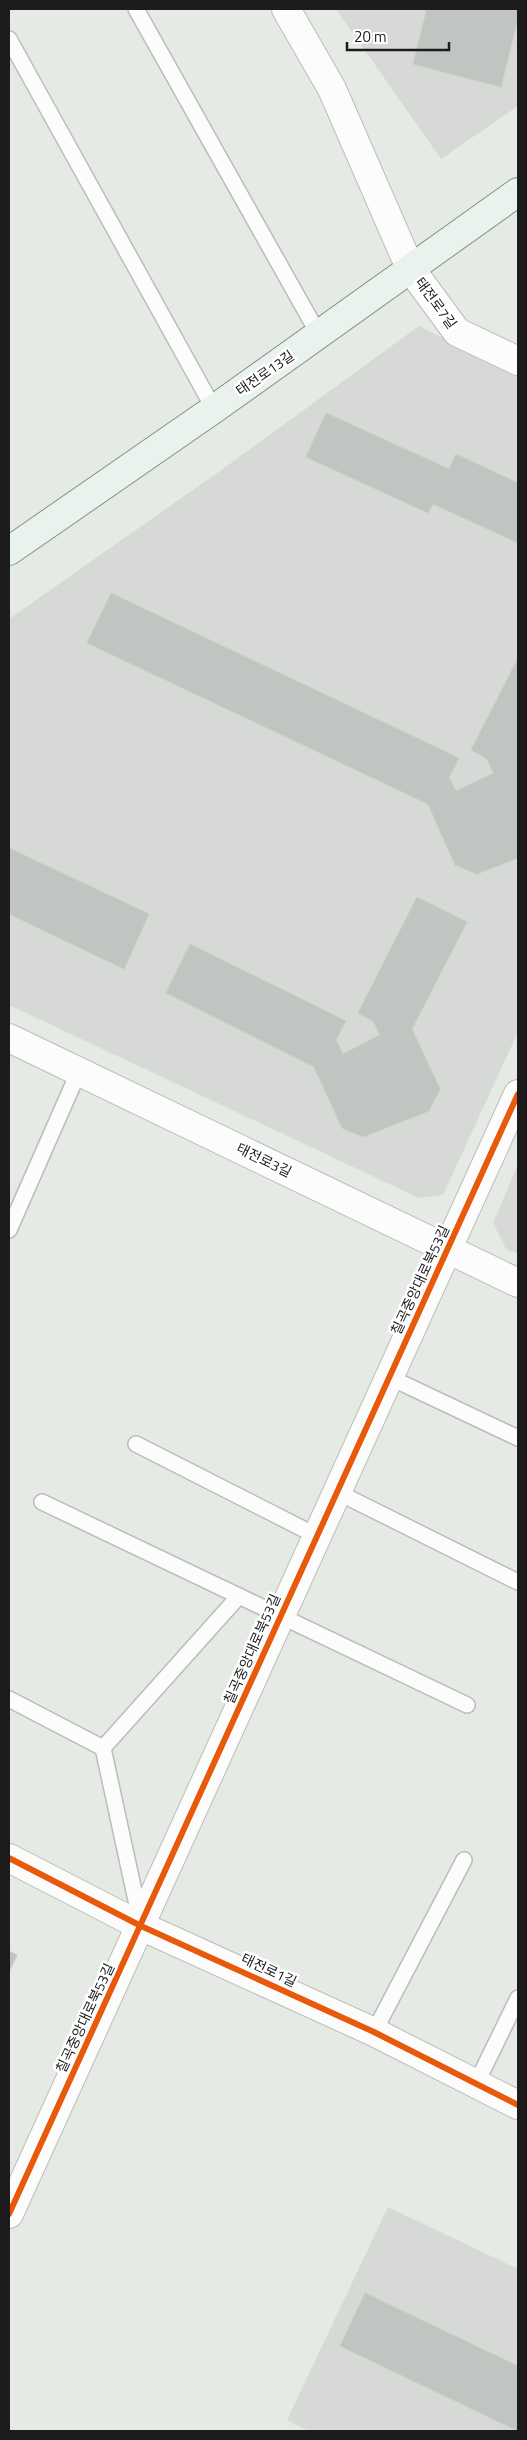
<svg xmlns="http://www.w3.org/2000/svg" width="527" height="2440" font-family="'Titillium Web','Noto Sans KR',sans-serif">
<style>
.residential{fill:#d7d9d6}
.building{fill:#c1c5c1;stroke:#c7cec6}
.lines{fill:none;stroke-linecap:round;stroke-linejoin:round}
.service-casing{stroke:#bbbdbb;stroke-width:18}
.minor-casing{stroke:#bbbdbb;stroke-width:30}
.secondary-casing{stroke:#7e9488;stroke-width:30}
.service{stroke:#fbfcfb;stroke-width:15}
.minor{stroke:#fbfcfb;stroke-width:28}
.secondary{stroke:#e9f2ed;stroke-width:28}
.cycleway-casing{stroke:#fff;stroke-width:9}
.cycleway{stroke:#e8590c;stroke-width:6}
.labels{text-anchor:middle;stroke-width:5;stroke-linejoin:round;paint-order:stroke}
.street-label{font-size:14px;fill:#1c1c1c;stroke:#fff}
</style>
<rect width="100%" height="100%" fill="#e5eae5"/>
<g class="residential">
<polygon points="336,9 518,9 518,106 441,159"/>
<polygon points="419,326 518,375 518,1032 443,1195 419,1198 9,1005 9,619 220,471"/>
<polygon points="518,1164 518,1254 506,1249 493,1223"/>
<polygon points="388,2207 518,2269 518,2431 309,2431 287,2420"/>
</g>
<g class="building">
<polygon points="427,9 518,9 518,18 501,87 413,64"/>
<polygon points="326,413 449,469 456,454 518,483 518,543 433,504 428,513 306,457"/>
<polygon points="111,593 459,758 449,778 456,791 494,773 486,758 471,750 518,658 518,858 477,874 455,865 428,804 87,643"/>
<polygon points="9,848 149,914 124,969 9,914"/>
<polygon points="417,897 467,922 412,1029 440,1089 429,1111 363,1137 342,1128 314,1067 166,993 190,944 346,1021 336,1040 343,1054 380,1035 373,1021 358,1013"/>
<polygon points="9,1951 17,1955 9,1972"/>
<polygon points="365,2293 518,2366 518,2431 340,2346"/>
</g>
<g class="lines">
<defs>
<g id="service">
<polyline points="136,9 319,335"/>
<polyline points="9,39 214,409"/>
<polyline points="9,1230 79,1071"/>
<polyline points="389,1377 518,1438"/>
<polyline points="136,1444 317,1536"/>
<polyline points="337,1492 518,1582"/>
<polyline points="42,1502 467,1705"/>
<polyline points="9,1699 103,1748 140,1919"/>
<polyline points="103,1748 239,1596"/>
<polyline points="374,2032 464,1860"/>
<polyline points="476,2084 518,1998"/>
</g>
<g id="minor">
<polyline points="286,9 332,89 410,268 457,332 518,361"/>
<polyline points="9,1038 518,1283"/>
<polyline points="9,1858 141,1926 374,2032 518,2105"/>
<polyline points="9,2214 518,1094"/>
</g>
<polyline id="secondary" points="9,551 214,409 518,192"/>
</defs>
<use href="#service" class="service-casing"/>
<use href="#minor" class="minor-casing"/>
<use href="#secondary" class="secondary-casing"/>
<use href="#service" class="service"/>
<use href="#minor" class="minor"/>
<use href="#secondary" class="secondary"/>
<defs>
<g id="cycleway">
<polyline points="9,1858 141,1926 374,2032 518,2105"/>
<polyline points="9,2214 518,1094"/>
</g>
</defs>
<use href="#cycleway" class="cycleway-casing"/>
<use href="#cycleway" class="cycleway"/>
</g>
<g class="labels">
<g class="street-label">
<text transform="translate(436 303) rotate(54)" y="5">태전로7길</text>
<text transform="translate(265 373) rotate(-35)" y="5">태전로13길</text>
<text transform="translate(264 1160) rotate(26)" y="5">태전로3길</text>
<text transform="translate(420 1280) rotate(-65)" y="5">칠곡중앙대로북53길</text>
<text transform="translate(252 1649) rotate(-66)" y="5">칠곡중앙대로북53길</text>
<text transform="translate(269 1970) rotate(25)" y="5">태전로1길</text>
<text transform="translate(85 2018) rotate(-65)" y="5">칠곡중앙대로북53길</text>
</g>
</g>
<rect width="527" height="2440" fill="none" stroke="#1c1c1c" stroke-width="20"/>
<path d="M347 42v8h102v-8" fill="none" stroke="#1c1c1c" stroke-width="2.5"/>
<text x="354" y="42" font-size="15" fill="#1c1c1c" stroke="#ffffff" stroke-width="4" paint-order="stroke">20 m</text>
</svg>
